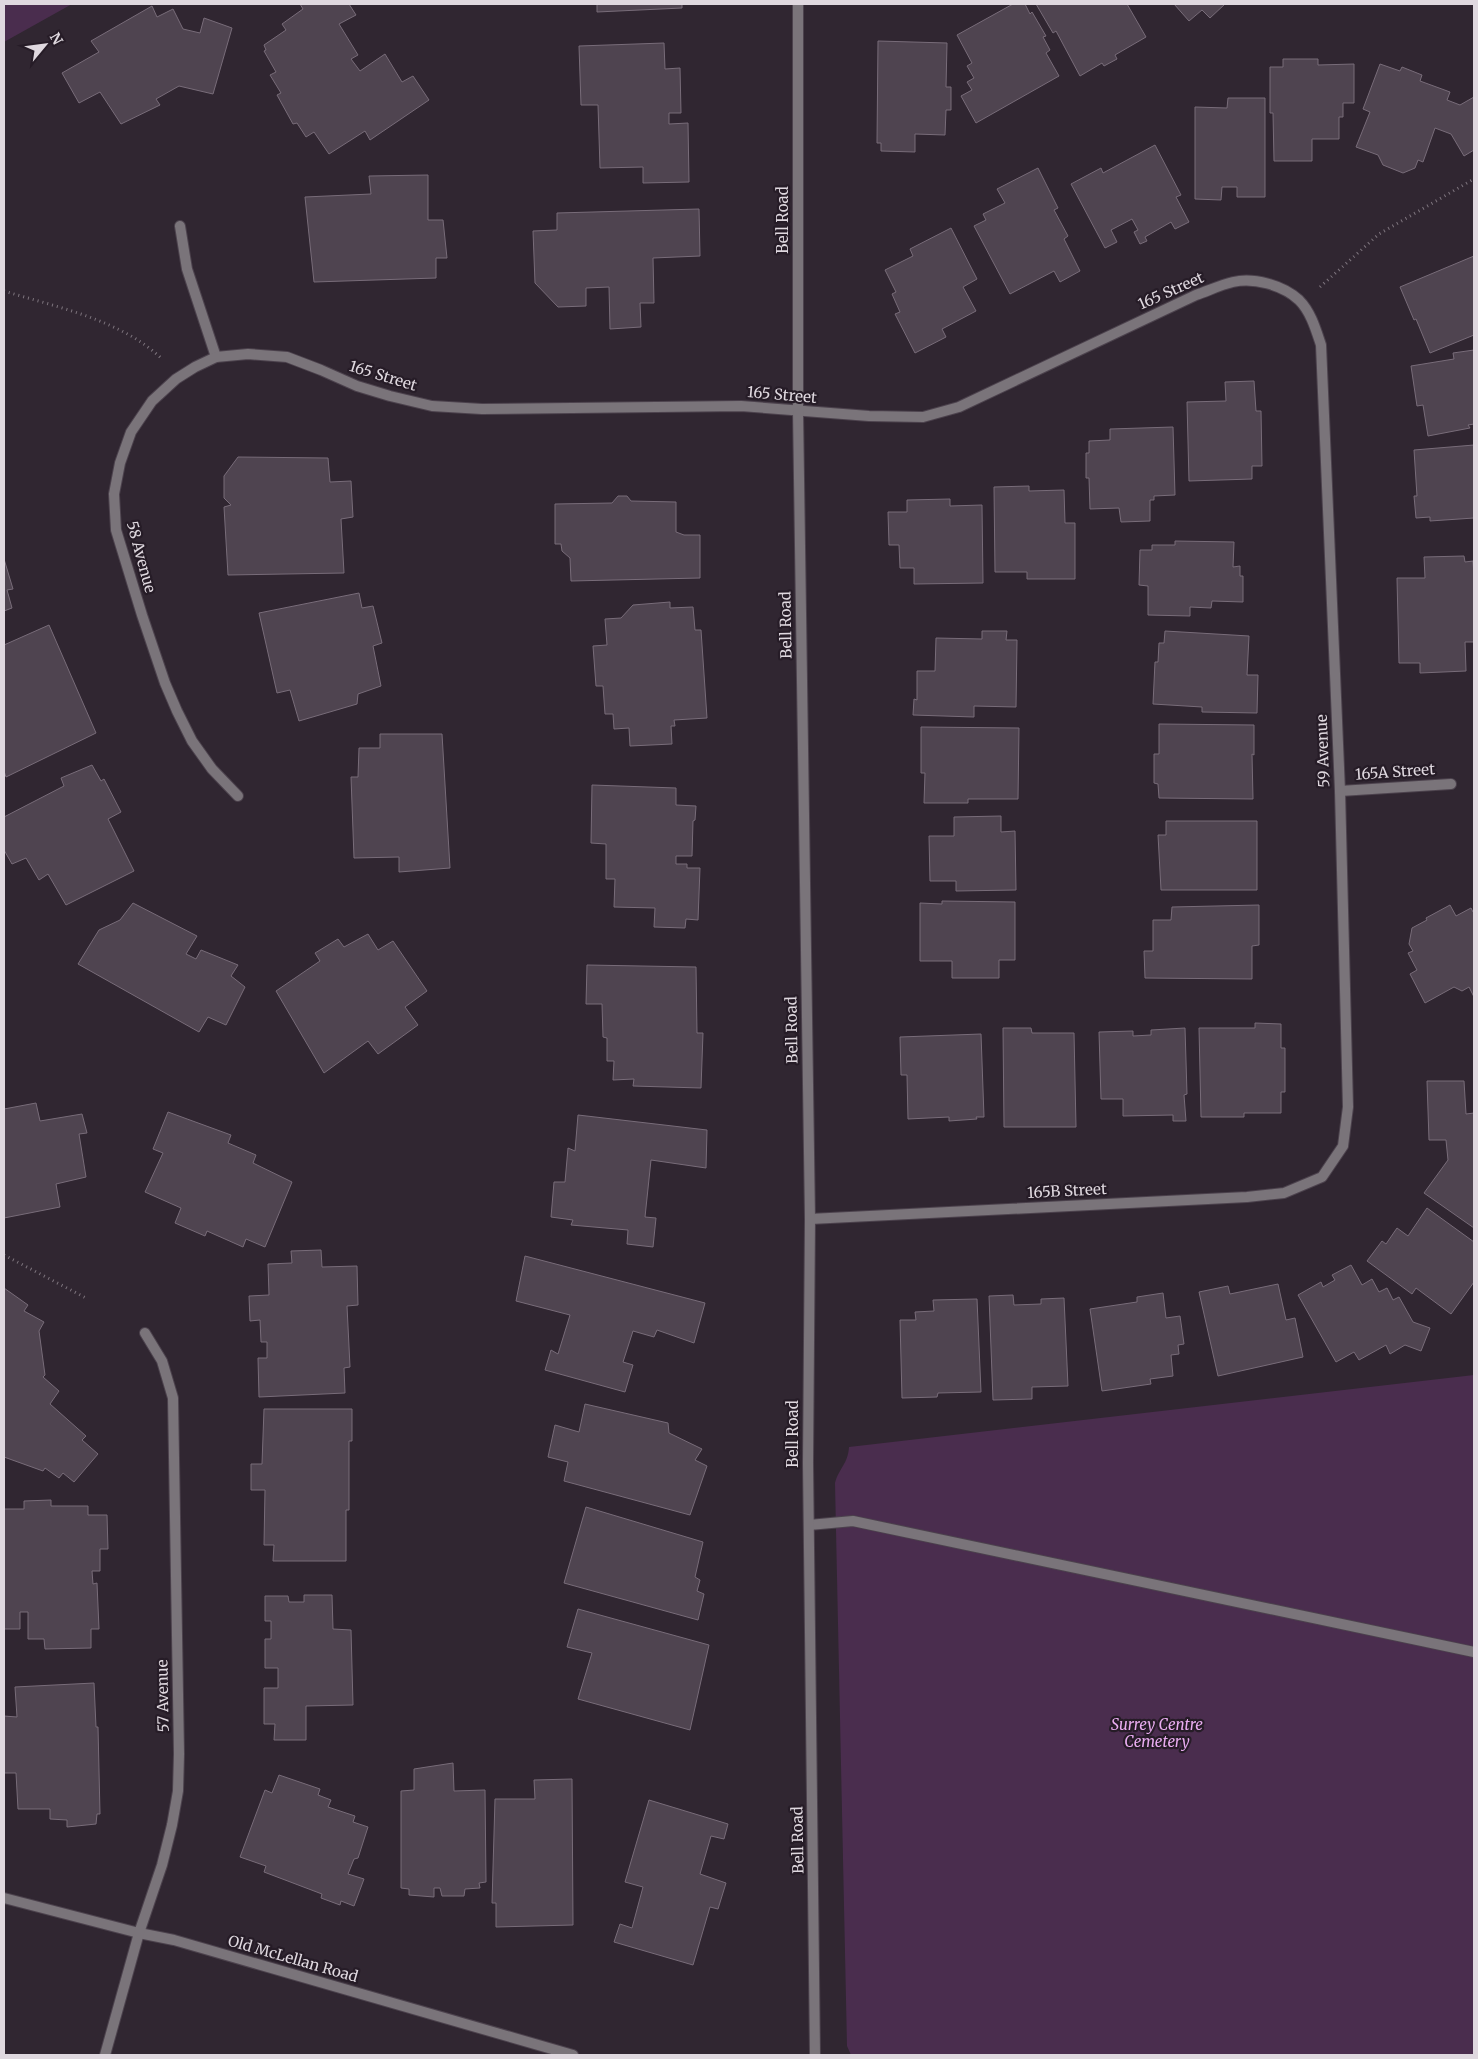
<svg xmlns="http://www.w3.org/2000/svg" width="1478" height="2059" font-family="Merriweather,serif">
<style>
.green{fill:#4a2d4e}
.building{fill:#4f4450;stroke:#786c79}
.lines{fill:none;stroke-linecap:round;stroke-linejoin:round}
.service-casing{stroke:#4c424d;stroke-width:12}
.minor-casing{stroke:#4c424d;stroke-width:12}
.tertiary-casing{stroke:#4c424d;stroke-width:12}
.path{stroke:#7e757e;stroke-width:3;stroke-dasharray:1 4;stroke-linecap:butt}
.service{stroke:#7a747a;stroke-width:10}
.minor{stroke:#7a747a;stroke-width:10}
.tertiary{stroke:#7a747a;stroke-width:10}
.labels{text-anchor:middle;stroke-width:4.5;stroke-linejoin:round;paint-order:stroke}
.street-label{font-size:15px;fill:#dfd8df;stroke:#261c27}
.park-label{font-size:15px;font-style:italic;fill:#e9acf0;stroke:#261c27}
</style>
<rect width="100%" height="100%" fill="#302631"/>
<g class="green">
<polygon points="4,4 72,4 4,42"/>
<path d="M 1474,1375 L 1474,2055 L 851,2055 L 847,2046 L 835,1483 C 839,1468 848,1464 849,1447 Z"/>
</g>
<g class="building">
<polygon points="300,4 349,4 356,15 339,24 358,55 351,59 360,71 385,54 402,82 413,76 429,100 370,140 365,131 329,154 314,132 306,137 297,123 293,124 277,95 281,93 270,75 276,72 264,51 266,50 264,45 286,30 282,24 303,9"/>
<polygon points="597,4 682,4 682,8 597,12"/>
<polygon points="1013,4 1025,4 1030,14 1032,12 1046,36 1043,37 1050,50 1046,53 1059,76 976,123 961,96 972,90 967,82 974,78 967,66 972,63 957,35"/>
<polygon points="1036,4 1127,4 1146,37 1115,55 1117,59 1104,66 1102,63 1080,76 1056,31 1053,33"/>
<polygon points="1174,4 1225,4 1210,18 1202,10 1189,21"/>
<polygon points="152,6 157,17 173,9 183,29 200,33 204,18 232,28 213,94 179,86 156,99 160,105 121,124 100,92 79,103 62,73 99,52 91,41"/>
<polygon points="878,41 947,43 946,87 951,87 951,110 946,110 945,135 915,134 915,152 881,151 881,143 877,143"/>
<polygon points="664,43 665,69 680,68 681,113 669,113 669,124 688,123 689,182 643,183 643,167 600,168 598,105 581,105 579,46"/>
<polygon points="1283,59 1318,59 1318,65 1354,64 1354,103 1343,103 1343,117 1339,117 1339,139 1312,139 1312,161 1274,161 1273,113 1270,113 1270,67 1283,67"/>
<polygon points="1380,64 1400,71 1402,67 1422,75 1420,81 1450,92 1447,100 1460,105 1474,97 1474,150 1464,156 1451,134 1435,128 1423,162 1418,160 1415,168 1403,173 1383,165 1378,155 1356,147 1370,112 1363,109"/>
<polygon points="1228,98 1265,98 1265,197 1237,197 1237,187 1222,187 1221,200 1195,199 1195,107 1227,108"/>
<polygon points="1155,145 1181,195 1176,197 1189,222 1175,229 1171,222 1145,237 1147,241 1140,244 1134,232 1138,230 1132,219 1111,230 1117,242 1105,248 1071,184 1101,168 1103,173"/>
<polygon points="1038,168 1058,208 1054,210 1068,236 1064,239 1080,271 1060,282 1054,271 1010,294 974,226 986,220 983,214 1005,203 997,189"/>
<polygon points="428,175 428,220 443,220 447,258 436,258 436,278 314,282 305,197 371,194 369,176"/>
<polygon points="699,209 700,256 653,258 654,303 640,303 641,327 610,329 609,287 586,288 586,306 558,307 535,283 533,231 557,230 557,213"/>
<polygon points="951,228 977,279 963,287 976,311 942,329 946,337 915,353 895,314 900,312 892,294 896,292 885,270 913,256 910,249"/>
<polygon points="1474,256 1474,335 1430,353 1416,319 1414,320 1400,287"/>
<polygon points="1474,350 1474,424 1468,425 1470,428 1428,436 1423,405 1417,406 1411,366 1454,359 1453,353"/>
<polygon points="1254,381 1256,411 1261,411 1262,466 1252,466 1252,479 1189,481 1187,402 1226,401 1225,382"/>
<polygon points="1173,427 1175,495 1154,496 1154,500 1150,500 1150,521 1121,522 1119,508 1090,509 1089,478 1086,478 1086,453 1089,453 1089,441 1110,440 1110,429"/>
<polygon points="1474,445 1474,518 1430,521 1430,517 1416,518 1414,496 1417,496 1414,450"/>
<polygon points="238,457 328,458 330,482 351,481 353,517 341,519 344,573 228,575 224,507 231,505 224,498 224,476"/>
<polygon points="1029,486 1029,491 1064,490 1065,523 1075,523 1075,579 1027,579 1027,572 995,572 994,487"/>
<polygon points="618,496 627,496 631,501 676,502 676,532 684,535 700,535 700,578 571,581 570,558 562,551 561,544 555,544 555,504 612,503"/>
<polygon points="950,499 950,506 982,505 983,583 914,584 914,568 900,568 899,545 889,545 888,512 907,512 907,500"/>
<polygon points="1175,541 1234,542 1233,567 1240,566 1240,576 1243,576 1243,602 1212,601 1211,608 1190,607 1190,616 1148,615 1148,586 1139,585 1140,550 1152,550 1152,545 1175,545"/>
<polygon points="1464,556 1465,562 1473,561 1474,576 1474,642 1465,642 1466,671 1420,673 1420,663 1399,663 1397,578 1425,578 1424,557"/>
<polygon points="4,559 13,589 7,590 12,608 4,611"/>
<polygon points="359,593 362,608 373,606 382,643 373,646 381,686 358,694 357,704 299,721 290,690 277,693 259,613"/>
<polygon points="670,602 670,608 693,607 695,630 701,630 707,718 674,720 675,726 671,726 672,744 630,746 629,728 614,729 613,714 605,714 603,686 596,686 593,646 607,645 605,619 621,618 633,605"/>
<polygon points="49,625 96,733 6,777 4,771 4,645"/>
<polygon points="982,631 1007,631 1006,640 1017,640 1016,707 974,706 974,717 913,715 914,699 917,700 917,671 935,671 936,638 982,639"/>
<polygon points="1165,631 1249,636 1247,675 1258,675 1257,713 1202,712 1202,707 1153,704 1155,662 1158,662 1159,643 1164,643"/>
<polygon points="1159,724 1254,725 1254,755 1252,754 1253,799 1159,798 1158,784 1154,783 1154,754 1159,754"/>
<polygon points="921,727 1019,728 1018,799 968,799 968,803 924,803 925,773 921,773"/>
<polygon points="380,734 442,734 450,868 399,872 399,857 354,858 351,777 358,777 359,748 380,748"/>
<polygon points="92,765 101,781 104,779 121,812 108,819 134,871 66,905 48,874 39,880 26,858 12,864 4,850 4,817 64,786 61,778"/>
<polygon points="592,785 676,788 676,805 696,806 695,820 693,821 692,856 676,856 676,864 687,864 687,868 700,868 698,920 686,919 685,928 654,927 655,908 614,907 615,879 606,879 606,844 591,843"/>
<polygon points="1001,816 1001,832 1015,831 1016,890 956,891 956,881 930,881 929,836 954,836 954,817"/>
<polygon points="1166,821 1257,821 1257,890 1161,890 1158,835 1166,835"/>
<polygon points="942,901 1015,902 1015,960 999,960 999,978 952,978 952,961 920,961 920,903 942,904"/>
<polygon points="133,903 197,936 186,954 196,959 201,950 238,965 231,976 245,987 226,1025 208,1017 199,1032 78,964 99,930 120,920"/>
<polygon points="1259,905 1259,945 1252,946 1252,979 1145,978 1144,951 1153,951 1153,920 1171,920 1172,907"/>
<polygon points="1450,905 1456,916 1471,908 1473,912 1474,911 1474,997 1469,987 1462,991 1454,987 1425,1003 1410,974 1417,970 1408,953 1413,951 1409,944 1412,928 1427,920 1426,918"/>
<polygon points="368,934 378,950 393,941 427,991 405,1007 418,1025 378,1054 368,1041 324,1073 276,991 320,961 315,953 338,939 344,947"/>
<polygon points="587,965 696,967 697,1033 703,1033 701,1088 633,1086 634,1079 613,1080 614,1061 607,1061 607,1038 603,1037 602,1004 586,1004"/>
<polygon points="1255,1023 1281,1024 1281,1048 1285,1048 1285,1092 1281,1092 1281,1113 1244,1113 1244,1117 1201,1117 1199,1028 1255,1028"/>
<polygon points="1003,1028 1031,1028 1032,1033 1074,1033 1076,1127 1004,1127"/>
<polygon points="1185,1028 1187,1094 1184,1095 1186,1121 1173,1121 1173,1115 1123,1116 1123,1099 1101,1099 1099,1032 1133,1031 1133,1036 1151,1035 1151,1030"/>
<polygon points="981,1034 984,1117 976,1117 977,1119 949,1121 949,1117 908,1119 907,1075 901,1075 900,1037"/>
<polygon points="1427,1081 1464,1081 1466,1114 1474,1113 1474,1228 1424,1193 1448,1160 1446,1140 1429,1140"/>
<polygon points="36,1103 40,1121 82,1114 87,1133 79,1134 86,1177 56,1184 60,1207 4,1218 4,1109"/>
<polygon points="168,1112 231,1135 228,1143 256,1155 253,1163 292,1182 265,1247 246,1239 243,1247 207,1231 205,1236 175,1223 181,1208 145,1192 163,1153 153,1149"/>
<polygon points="578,1115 707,1130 706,1168 651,1160 645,1217 656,1218 653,1247 627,1244 628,1230 571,1225 573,1220 551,1217 554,1182 565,1182 568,1148 575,1151"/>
<polygon points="1427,1208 1474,1242 1474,1282 1451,1314 1416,1288 1412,1294 1367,1261 1382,1241 1386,1244 1397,1228 1408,1236"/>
<polygon points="321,1250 322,1267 357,1266 358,1305 347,1306 350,1367 344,1368 345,1393 259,1397 258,1358 267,1358 267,1342 261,1342 260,1320 250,1321 249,1296 269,1295 268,1264 292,1263 291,1251"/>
<polygon points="525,1256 705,1303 694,1343 657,1330 654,1337 633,1331 623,1362 633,1365 625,1392 545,1370 551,1350 558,1354 570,1315 516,1301"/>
<polygon points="1351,1265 1362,1285 1372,1279 1379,1292 1387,1288 1393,1300 1399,1297 1413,1322 1430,1328 1421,1351 1405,1345 1390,1354 1386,1345 1359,1360 1354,1352 1336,1362 1298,1295 1321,1282 1323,1287 1335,1280 1332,1275"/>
<polygon points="1278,1284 1286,1320 1295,1318 1303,1357 1218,1376 1199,1292 1228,1286 1230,1294"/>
<polygon points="4,1288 28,1305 24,1311 44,1322 39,1331 45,1375 43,1377 59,1391 50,1404 86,1436 82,1440 98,1454 74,1482 63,1473 59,1478 45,1468 43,1471 4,1457"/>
<polygon points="1163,1293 1166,1318 1180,1316 1184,1344 1178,1345 1179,1354 1171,1355 1173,1376 1150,1379 1151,1384 1102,1391 1090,1309 1137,1302 1137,1297"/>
<polygon points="1013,1295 1014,1305 1041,1304 1041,1299 1064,1298 1068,1386 1032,1387 1032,1399 993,1400 989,1296"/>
<polygon points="977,1299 981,1392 938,1393 937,1397 902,1398 900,1320 916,1320 915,1312 934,1311 933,1300"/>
<polygon points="585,1404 668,1423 669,1433 702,1449 695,1460 707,1466 690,1515 564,1481 568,1462 548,1457 555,1425 579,1432"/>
<polygon points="264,1409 352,1409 352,1441 349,1441 349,1510 346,1510 346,1561 273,1561 274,1545 264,1545 265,1490 251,1490 251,1464 262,1464"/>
<polygon points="51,1500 51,1506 88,1506 88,1515 107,1515 108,1549 100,1549 100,1571 92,1571 93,1584 97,1583 99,1629 91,1629 91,1648 45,1649 44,1639 28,1639 28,1612 20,1612 20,1629 4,1629 4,1509 24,1509 24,1501"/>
<polygon points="586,1507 703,1542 695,1577 700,1580 697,1591 704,1594 698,1620 564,1583"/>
<polygon points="304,1595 332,1595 333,1629 351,1630 353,1705 306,1706 306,1740 274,1740 275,1724 264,1724 264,1688 278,1688 278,1668 265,1668 265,1639 271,1639 271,1621 265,1621 265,1596 288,1596 289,1602 304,1602"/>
<polygon points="578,1609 709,1645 690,1730 578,1699 592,1653 567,1647"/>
<polygon points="94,1683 96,1727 98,1727 100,1814 97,1814 96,1824 67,1827 67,1820 50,1819 50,1809 18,1809 16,1773 4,1773 4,1716 17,1717 15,1687"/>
<polygon points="453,1763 454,1791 485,1790 486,1882 479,1883 480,1888 465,1889 464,1896 442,1896 440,1888 434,1888 434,1897 409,1895 409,1889 401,1888 401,1791 414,1790 414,1769"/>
<polygon points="279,1775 320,1789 318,1795 331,1800 328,1807 355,1816 353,1822 368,1827 358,1858 354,1859 348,1874 364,1879 354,1906 341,1901 340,1905 321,1898 322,1894 264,1872 266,1866 240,1857 265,1790 272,1793"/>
<polygon points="572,1779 573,1925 496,1927 496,1903 492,1903 495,1799 535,1799 534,1780"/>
<polygon points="649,1800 728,1824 724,1839 711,1836 700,1874 726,1883 718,1909 710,1907 693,1965 614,1942 620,1924 632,1928 643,1887 625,1882"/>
</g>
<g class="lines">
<defs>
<polyline id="service" points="809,1525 853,1521 1474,1652"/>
<g id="minor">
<polyline points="180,226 187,269 216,357"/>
<polyline points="1340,791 1451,784"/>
<path d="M 238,796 L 212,769 L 192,741 L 177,711 L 165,683 L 142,615 L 116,530 L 114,494 L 120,463 L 131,432 L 152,401 L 176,379 L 195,367 L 216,357 L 248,354 L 287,357 L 321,370 L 357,386 L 390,396 L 432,406 L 482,409 L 741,406 L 869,416 L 923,417 L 959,407 L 1196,295 C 1208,291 1220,285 1233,282 C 1253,277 1283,285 1299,300 C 1311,312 1316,330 1321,345 L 1340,791 L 1348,1107 L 1343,1146 L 1322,1177 L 1284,1193 L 1247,1197 L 810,1219"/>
<polyline points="4,1898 139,1933 174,1940 573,2055"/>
<polyline points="105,2055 139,1933 162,1865 172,1825 178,1791 179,1754 173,1398 162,1361 145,1333"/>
</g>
<polyline id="tertiary" points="798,4 798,411 810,1219 808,1463 815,2055"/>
</defs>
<use href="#service" class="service-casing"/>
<use href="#minor" class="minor-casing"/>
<use href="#tertiary" class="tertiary-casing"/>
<g class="path">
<polyline points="1320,287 1379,234 1474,179"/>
<path d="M 4,291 C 56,307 122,320 162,359"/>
<polyline points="4,1255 86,1298"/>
</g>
<use href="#service" class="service"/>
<use href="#minor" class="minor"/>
<use href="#tertiary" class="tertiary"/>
</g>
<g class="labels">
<g class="street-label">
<text transform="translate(783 220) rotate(-90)" y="5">Bell Road</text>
<text transform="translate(1171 291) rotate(-24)" y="5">165 Street</text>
<text transform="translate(383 376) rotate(17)" y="5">165 Street</text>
<text transform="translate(782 395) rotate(5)" y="5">165 Street</text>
<text transform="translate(141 557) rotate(75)" y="5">58 Avenue</text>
<text transform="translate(786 625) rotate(-91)" y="5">Bell Road</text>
<text transform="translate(1323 751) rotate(-92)" y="5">59 Avenue</text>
<text transform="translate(1395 772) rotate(-4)" y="5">165A Street</text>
<text transform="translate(792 1030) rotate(-91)" y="5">Bell Road</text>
<text transform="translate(1067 1191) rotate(-3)" y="5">165B Street</text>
<text transform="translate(793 1434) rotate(-90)" y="5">Bell Road</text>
<text transform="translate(163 1696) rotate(-91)" y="5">57 Avenue</text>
<text transform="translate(798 1840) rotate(-91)" y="5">Bell Road</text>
<text transform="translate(293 1959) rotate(16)" y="5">Old McLellan Road</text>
</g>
<g class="park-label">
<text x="1157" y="1730">Surrey Centre<tspan x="1157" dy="17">Cemetery</tspan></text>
</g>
</g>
<rect width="1478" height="2059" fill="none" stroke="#dfd8df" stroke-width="10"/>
<g transform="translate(45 45) rotate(61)" stroke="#261c27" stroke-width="4" paint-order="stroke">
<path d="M0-4L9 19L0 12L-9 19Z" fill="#dfd8df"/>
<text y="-8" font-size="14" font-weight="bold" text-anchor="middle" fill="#dfd8df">N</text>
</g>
</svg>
